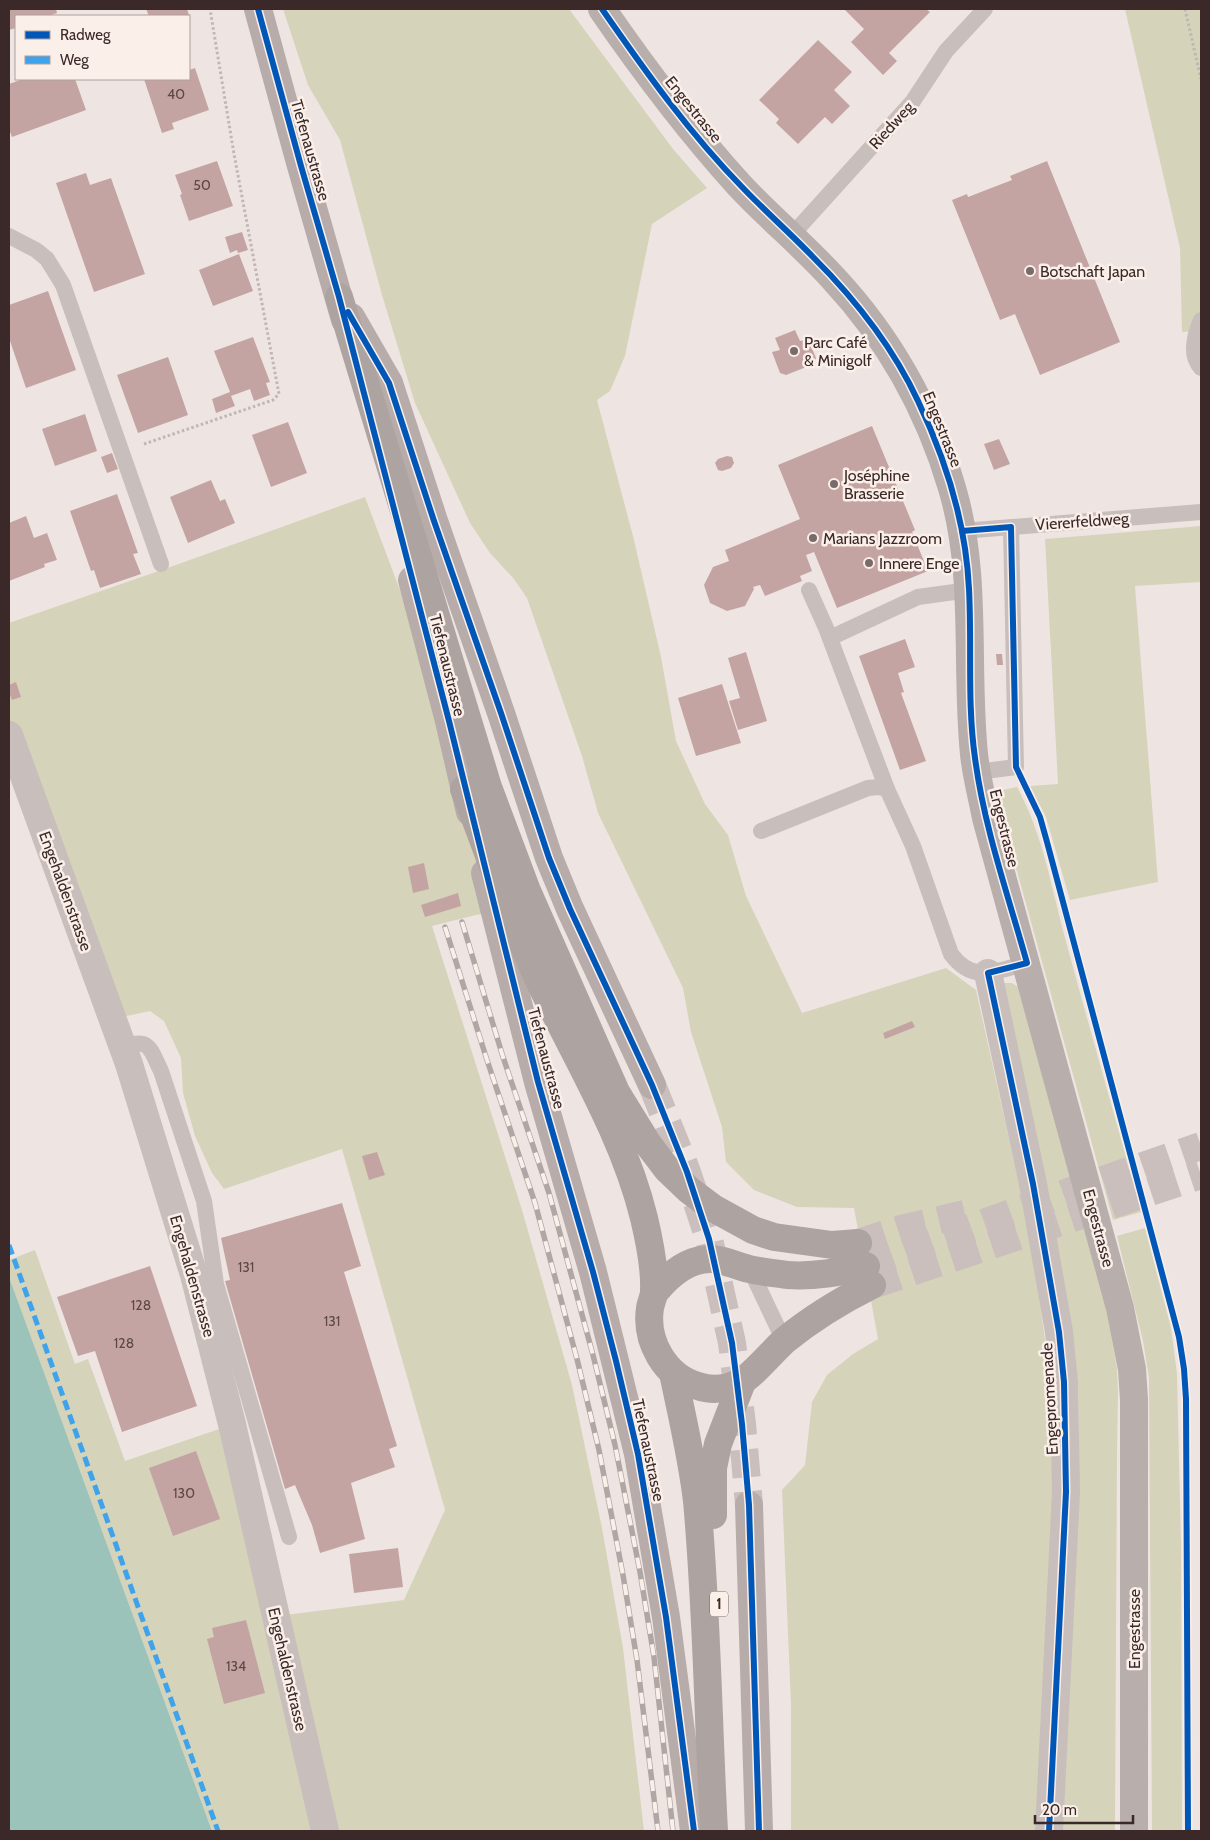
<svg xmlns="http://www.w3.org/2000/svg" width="1210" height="1840" font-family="Cabin,sans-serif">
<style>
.green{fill:#d5d3ba}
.water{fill:#9bc3ba}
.building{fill:#c4a4a2}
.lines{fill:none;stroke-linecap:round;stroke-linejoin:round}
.primary-tunnel{stroke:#cabfbd;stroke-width:28;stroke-dasharray:28 14;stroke-linecap:butt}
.highway-tunnel{stroke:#cabfbd;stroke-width:28;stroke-dasharray:28 14;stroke-linecap:butt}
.path{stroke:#c1b6b3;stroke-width:3;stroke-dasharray:2.5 2.5;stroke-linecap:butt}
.lane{stroke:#c8bebb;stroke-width:16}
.street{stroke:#c8bebb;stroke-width:28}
.secondary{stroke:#b8aeab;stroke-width:28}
.primary{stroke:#b7acaa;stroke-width:28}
.highway{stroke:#ada4a1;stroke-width:28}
.rail-casing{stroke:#b0a7a5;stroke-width:5.5}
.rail{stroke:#fbefe9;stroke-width:4;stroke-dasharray:11;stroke-linecap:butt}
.quiet{stroke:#3fa3eb;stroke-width:5;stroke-dasharray:10 5;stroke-linecap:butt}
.cycleway-casing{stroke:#fbefe9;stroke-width:9}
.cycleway{stroke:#0057b8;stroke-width:6}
.poi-dot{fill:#796b69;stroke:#fbefe9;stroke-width:2}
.labels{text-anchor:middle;stroke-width:5;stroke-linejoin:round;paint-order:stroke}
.number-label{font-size:14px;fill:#5c4846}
.shield{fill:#fbefe9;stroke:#746462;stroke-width:1}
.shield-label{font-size:15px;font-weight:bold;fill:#3a2928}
.street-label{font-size:16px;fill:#3a2928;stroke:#fbefe9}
.poi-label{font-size:16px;fill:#3a2928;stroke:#fbefe9;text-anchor:start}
</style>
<rect width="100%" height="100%" fill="#eee5e2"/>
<g class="green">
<polygon points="283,9 569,9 673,149 707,188 652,224 625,356 610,391 597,400 634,540 661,657 676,741 705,804 728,835 746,896 802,1013 946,968 976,990 1019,1184 1036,1277 1051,1381 1052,1449 1079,1451 1078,1384 1072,1331 1004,983 1012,983 1018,987 1107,1312 1117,1368 1118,1392 1117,1452 1115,1831 791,1831 791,1705 782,1490 805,1465 812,1402 827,1375 853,1354 878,1339 854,1208 797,1207 754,1190 726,1162 722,1127 691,1032 683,988 598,813 582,756 527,598 514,579 490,553 470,523 415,403 382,295 340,140 308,85"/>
<polygon points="1125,9 1201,9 1201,331 1182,332 1180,248"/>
<polygon points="365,497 449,721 498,912 476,915 432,926 522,1210 572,1385 602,1528 623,1648 644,1831 325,1831 277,1616 404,1600 445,1510 342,1149 224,1189 212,1173 195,1136 183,1093 181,1058 164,1021 150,1011 122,1017 9,729 9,623 173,566"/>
<polygon points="1201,526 1201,582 1135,586 1158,882 1070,900 1046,817 1030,786 1058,784 1045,539"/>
<path d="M 1017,787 C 1044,836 1052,892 1067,945 C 1091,1034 1117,1123 1141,1212 L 1113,1220 L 1006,831 L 998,791 Z"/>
<polygon points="1145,1228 1171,1328 1177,1374 1181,1545 1182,1831 1152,1831 1149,1378 1143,1341 1117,1236"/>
<polygon points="35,1250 75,1364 88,1359 125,1461 231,1425 324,1831 212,1831 9,1277 9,1260"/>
</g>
<polygon class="water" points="9,1277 212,1831 9,1831"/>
<g class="building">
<polygon points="9,9 56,9 57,13 48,16 16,16 16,28 9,30"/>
<polygon points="146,9 187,9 189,15 149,16"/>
<polygon points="844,9 926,9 930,12 889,53 897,61 883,75 851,42 864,29"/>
<polygon points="818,40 852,72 834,90 850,106 832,124 825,117 798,144 776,123 779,119 759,100"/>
<polygon points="195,68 209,110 172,123 174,129 162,133 144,79 189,79 189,70"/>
<polygon points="23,79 75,79 86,110 12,137 9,129 9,84"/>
<polygon points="217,161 233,206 189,221 180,195 182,194 175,175"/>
<polygon points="1047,161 1120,342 1040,375 1015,314 1000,320 952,200 967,194 968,197 1012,180 1010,176"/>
<polygon points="86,173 90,185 111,178 145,274 94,292 56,183"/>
<polygon points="242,232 248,250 238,253 237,250 230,253 225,237"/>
<polygon points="239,254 253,291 213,306 199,270"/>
<polygon points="48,291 76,370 26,388 9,338 9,305"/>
<polygon points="795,330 800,341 808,339 816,358 814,364 786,375 780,373 772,352 780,350 775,338"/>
<polygon points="253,337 270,382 266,383 270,395 254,401 250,389 231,396 235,406 216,413 212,399 230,392 214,351"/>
<polygon points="168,357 188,415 138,433 117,375"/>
<polygon points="85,414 97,451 55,466 42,429"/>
<polygon points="288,422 307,473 271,487 252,435"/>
<polygon points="872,426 915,530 912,532 928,571 837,608 814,552 806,555 812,571 800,576 802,581 765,596 760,585 753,587 754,589 745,606 727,611 710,603 704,585 713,567 729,561 725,550 800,519 778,465"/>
<polygon points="999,439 1010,464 994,470 984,444"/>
<polygon points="112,453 118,469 107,473 101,457"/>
<polygon points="727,456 732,457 734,463 731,468 722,471 718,470 715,463 718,459"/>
<polygon points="211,480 220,501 225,499 235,523 188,543 170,497"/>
<polygon points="117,494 138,553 133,554 141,574 100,588 94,570 91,571 70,511"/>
<polygon points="26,516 34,538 47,533 57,560 44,564 45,567 9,581 9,523"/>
<polygon points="905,639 915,667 898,673 904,692 901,693 926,761 900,770 859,656"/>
<polygon points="746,652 767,721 738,730 729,701 740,698 728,658"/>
<polygon points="996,654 1002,654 1003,665 997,665"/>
<polygon points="16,682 21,697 12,700 9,692 9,685"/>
<polygon points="722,684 741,743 696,756 678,698"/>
<polygon points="424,863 429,889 413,893 408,867"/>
<polygon points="458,893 461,906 425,917 421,905"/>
<polygon points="912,1021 915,1027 885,1039 883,1033"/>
<polygon points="377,1152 385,1175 369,1180 362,1156"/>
<polygon points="342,1203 361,1266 344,1272 397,1446 389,1449 395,1467 351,1483 365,1539 320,1553 312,1525 295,1485 285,1489 225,1281 230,1280 221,1238"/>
<polygon points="150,1266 197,1406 122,1432 95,1351 78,1356 57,1297"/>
<polygon points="196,1451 220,1519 173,1536 149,1468"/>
<polygon points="398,1548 403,1587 354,1593 349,1554"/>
<polygon points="246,1620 265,1693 224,1704 207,1639 214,1637 212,1628"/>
</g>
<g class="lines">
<polyline class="primary-tunnel" points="652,1085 687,1172 709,1239 732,1343 742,1424 749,1505"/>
<g class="highway-tunnel">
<polyline points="858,1243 901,1229 965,1214"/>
<polyline points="866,1266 1074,1190 1201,1146"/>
<polyline points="872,1285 1201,1175"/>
</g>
<g class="path">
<polyline points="1185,9 1201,79"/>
<polyline points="144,444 273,400 279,394 234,154 210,9"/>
<polyline points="1025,789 1040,817 1047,842 1179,1337 1184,1369 1186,1399 1188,1831"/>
</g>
<g class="lane">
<polyline points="9,236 36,250 47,259 63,285 161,564"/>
<polyline points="791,236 913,101 946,51 985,9"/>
<path d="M 1201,320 C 1195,334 1189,355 1201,368"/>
<polyline points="962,531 1201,512"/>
<polyline points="809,590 826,628 887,789"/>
<polyline points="830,638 918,597 969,590"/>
<polyline points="977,772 1016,767 1011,527"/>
<path d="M 761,831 L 868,788 L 879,787 L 887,789 L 913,846 L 951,954 C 973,984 996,971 1027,963"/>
<path d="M 123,1047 C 150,1037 150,1049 161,1071 L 204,1201 L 216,1284 L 289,1537"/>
<polyline points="750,1269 784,1341"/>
</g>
<g class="street">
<polyline points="9,735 129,1064 194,1275 232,1424 325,1831"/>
<polyline points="988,973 1033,1184 1059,1332 1064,1382 1066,1492 1049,1831"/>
</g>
<path class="secondary" d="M 602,9 C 644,70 690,131 740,186 C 770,218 804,246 833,278 C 889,338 929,410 952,488 C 978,575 965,665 974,754 C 976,775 982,797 986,818 L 1120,1308 L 1132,1369 L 1134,1400 L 1134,1831"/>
<g class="primary">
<polyline points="258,9 301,166 345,320"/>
<polyline points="351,317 389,383 434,521 501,713 549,858 570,909 652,1085"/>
<polyline points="412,580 449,721 470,812"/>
<polyline points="485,873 538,1082 593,1272 638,1454 666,1617 694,1831"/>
<polyline points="749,1505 759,1831"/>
</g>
<g class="highway">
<polyline points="339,297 488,787 527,891 616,1092 648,1144 667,1169 689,1190 713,1208 753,1230 774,1237 832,1245 858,1243"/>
<path d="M 464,789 C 490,856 513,926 544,991 C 580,1065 624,1137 644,1218 C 649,1239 655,1269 654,1291 C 654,1297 651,1302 650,1308 C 645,1341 665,1377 698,1386 C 712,1391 727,1389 740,1382 C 750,1378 774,1350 784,1341 C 812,1318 840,1301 872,1285"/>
<path d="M 655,1292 C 669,1275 688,1258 712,1259 C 725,1260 737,1266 749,1269 C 761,1272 775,1273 787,1275 C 814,1277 840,1272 866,1266"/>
<path d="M 673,1373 C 682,1416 692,1458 697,1501 C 707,1610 708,1721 714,1831"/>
<polyline points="713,1515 713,1468 718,1444 742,1382"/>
</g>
<defs>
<g id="rail">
<polyline points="462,922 503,1057 549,1193 593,1355 615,1445 640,1572 654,1657 673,1831"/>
<polyline points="445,927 487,1060 535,1203 577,1359 599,1450 623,1575 637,1660 658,1831"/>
</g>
</defs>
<use href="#rail" class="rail-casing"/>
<use href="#rail" class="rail"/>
<polyline class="quiet" points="9,1245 218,1831"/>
<defs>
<g id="cycleway">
<polyline points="258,9 301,166 339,297 449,721 538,1082 593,1272 616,1361 638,1454 666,1617 694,1831"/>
<path d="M 602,9 C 645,71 690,134 743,188 C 766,212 790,233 813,257 C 855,299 893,347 918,401 C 946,460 966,524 969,589 C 972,645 967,702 975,758 C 984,827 1008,895 1027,963 L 988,973 L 1033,1184 L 1059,1332 L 1064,1382 L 1066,1492 L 1049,1831"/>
<polyline points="348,312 389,383 434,521 501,713 549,858 570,909 652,1085 687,1172 709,1239 732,1343 742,1424 749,1505 759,1831"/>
<polyline points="962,531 1011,527 1016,767 1040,817 1047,842 1179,1337 1184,1369 1186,1399 1188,1831"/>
</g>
</defs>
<use href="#cycleway" class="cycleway-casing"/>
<use href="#cycleway" class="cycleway"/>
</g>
<g class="poi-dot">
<circle cx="1030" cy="271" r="5"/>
<circle cx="794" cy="351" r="5"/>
<circle cx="834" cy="484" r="5"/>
<circle cx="813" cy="538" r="5"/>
<circle cx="869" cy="563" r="5"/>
</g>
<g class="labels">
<g class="number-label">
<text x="176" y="99">40</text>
<text x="202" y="190">50</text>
<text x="246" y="1272">131</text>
<text x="141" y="1310">128</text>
<text x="332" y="1326">131</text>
<text x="124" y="1348">128</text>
<text x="184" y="1498">130</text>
<text x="236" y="1671">134</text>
</g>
<rect class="shield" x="710" y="1591.5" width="18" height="25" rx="4"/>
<g class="shield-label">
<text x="719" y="1609">1</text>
</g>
<g class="street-label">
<text transform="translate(694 109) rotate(51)" y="6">Engestrasse</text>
<text transform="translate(891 125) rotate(-48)" y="6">Riedweg</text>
<text transform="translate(311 150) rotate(74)" y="6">Tiefenaustrasse</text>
<text transform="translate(943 429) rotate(68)" y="6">Engestrasse</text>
<text transform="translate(1082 521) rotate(-4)" y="6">Viererfeldweg</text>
<text transform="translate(448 665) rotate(76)" y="6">Tiefenaustrasse</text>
<text transform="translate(1005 828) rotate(76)" y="6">Engestrasse</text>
<text transform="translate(66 891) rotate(70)" y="6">Engehaldenstrasse</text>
<text transform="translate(547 1058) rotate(75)" y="6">Tiefenaustrasse</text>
<text transform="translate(1099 1228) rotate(75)" y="6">Engestrasse</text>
<text transform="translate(193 1276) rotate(74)" y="6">Engehaldenstrasse</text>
<text transform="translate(1049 1399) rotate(-93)" y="6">Engepromenade</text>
<text transform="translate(649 1450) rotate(78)" y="6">Tiefenaustrasse</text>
<text transform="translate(1134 1629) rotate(-90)" y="6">Engestrasse</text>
<text transform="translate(288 1669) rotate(77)" y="6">Engehaldenstrasse</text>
</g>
<g class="poi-label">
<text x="1040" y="277">Botschaft Japan</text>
<text x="804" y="348">Parc Café<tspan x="804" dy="18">&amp; Minigolf</tspan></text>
<text x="844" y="481">Joséphine<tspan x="844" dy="18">Brasserie</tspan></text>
<text x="823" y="544">Marians Jazzroom</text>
<text x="879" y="569">Innere Enge</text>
</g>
</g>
<rect width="1210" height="1840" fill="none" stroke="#3a2928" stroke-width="20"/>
<rect x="15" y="15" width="175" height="65" fill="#fbefe9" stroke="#aea09c"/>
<rect x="25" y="31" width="25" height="8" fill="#0057b8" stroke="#aea09c"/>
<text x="60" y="40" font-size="15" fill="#3a2928">Radweg</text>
<rect x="25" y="56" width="25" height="8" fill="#3fa3eb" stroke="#aea09c"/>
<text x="60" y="65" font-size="15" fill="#3a2928">Weg</text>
<path d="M1035 1815v8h98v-8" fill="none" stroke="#3a2928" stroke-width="2.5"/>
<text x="1042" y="1815" font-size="15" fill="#3a2928" stroke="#fbefe9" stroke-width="4" paint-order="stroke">20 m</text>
</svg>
